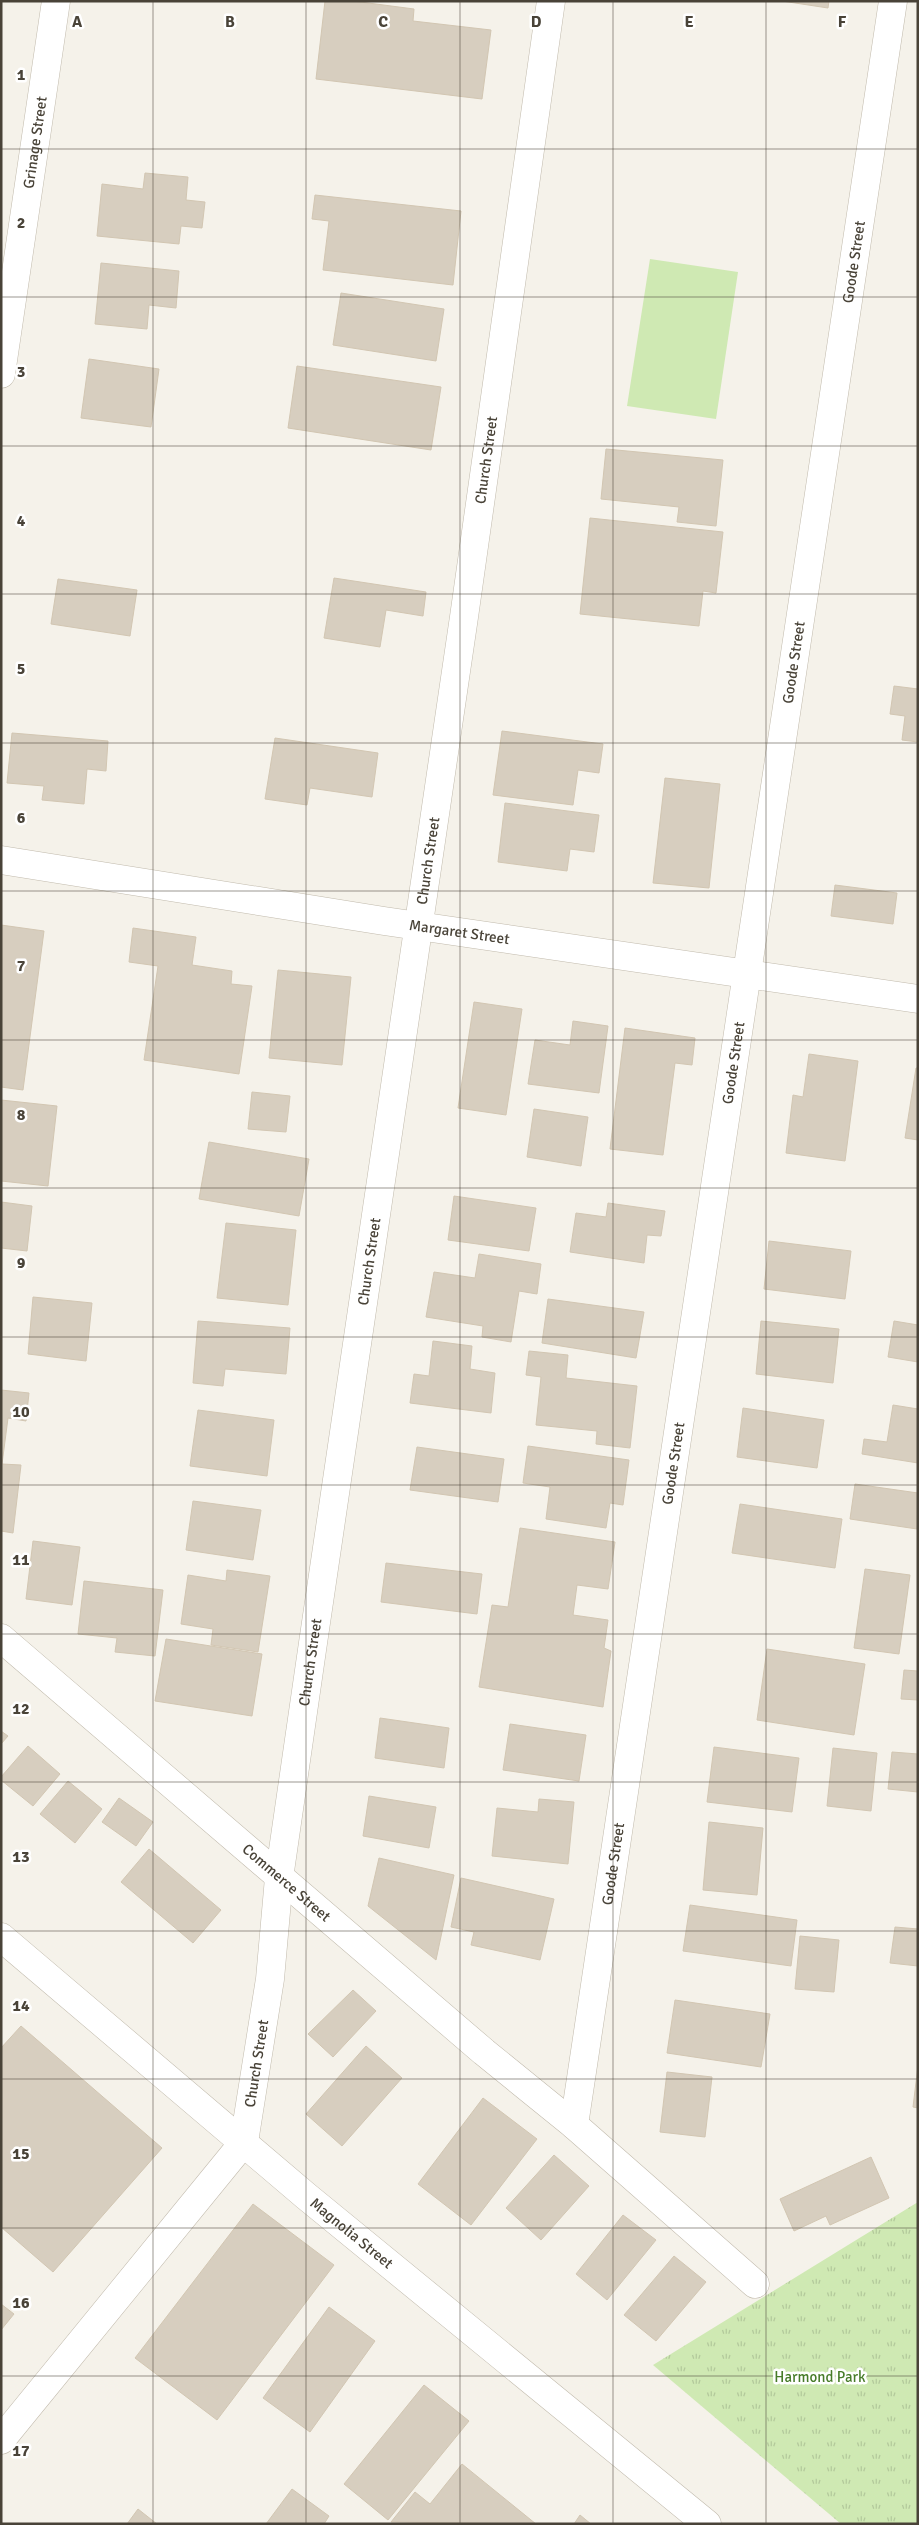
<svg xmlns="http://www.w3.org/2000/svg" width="919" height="2525" font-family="Signika,sans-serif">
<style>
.grass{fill:#cfe9b3}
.park{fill:url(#park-tufts)}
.building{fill:#d7cebf;stroke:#d2c6b2}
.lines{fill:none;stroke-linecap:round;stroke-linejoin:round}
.minor-casing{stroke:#c1baac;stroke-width:29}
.minor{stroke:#fff;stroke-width:28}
.grid{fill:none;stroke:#494338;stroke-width:1;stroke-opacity:0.55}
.labels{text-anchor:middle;stroke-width:5;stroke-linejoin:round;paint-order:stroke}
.street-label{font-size:15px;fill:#494338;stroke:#fff}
.park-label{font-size:15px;fill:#477c29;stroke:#fff}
.grid-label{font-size:16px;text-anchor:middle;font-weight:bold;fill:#494338;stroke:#fff;stroke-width:5;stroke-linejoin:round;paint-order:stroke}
</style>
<defs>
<pattern id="park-tufts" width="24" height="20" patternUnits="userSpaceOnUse" patternTransform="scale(1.25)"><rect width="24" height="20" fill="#cfe9b3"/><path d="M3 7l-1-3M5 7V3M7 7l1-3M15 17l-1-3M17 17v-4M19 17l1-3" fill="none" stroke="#b3c99b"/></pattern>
</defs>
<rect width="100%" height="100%" fill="#f5f2ea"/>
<polygon class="grass" points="650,259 738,272 716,419 627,406"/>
<polygon class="park" points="918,2202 918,2524 841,2524 653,2365"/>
<g class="building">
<polygon points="325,1 353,1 414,9 413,21 491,30 482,99 316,79"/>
<polygon points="782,1 829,1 828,8"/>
<polygon points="145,173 188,177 186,200 205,202 202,228 181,226 179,244 97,236 102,184 143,189"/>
<polygon points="315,195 461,211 453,285 323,270 329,221 312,219"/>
<polygon points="101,263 179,271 176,308 149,305 147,329 95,324"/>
<polygon points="341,293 444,309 436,361 333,345"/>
<polygon points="89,359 159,369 151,427 81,418"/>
<polygon points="297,366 441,387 431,450 288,428"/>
<polygon points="606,449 723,460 716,526 677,522 679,507 601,499"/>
<polygon points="590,518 723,532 716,593 703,591 699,626 580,614"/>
<polygon points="334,578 426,592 423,616 386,610 380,647 324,638"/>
<polygon points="58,579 137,590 130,636 51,624"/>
<polygon points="894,686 918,689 918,742 902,740 905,716 890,714"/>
<polygon points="502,731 603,744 599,773 578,770 573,805 493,795"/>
<polygon points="12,733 108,741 106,771 87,769 84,804 42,800 44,786 7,783"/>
<polygon points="275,738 378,753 372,797 310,788 307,805 265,799"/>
<polygon points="665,778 720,784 709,888 653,883"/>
<polygon points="505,803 599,815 594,852 570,849 567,871 498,862"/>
<polygon points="835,885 897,893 893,924 831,916"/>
<polygon points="1,925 44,931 23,1090 1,1087"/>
<polygon points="133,928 196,937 192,965 232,971 231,984 252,986 239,1074 144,1060 158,966 129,962"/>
<polygon points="278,970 351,977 342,1065 269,1058"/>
<polygon points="474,1002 522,1009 506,1115 458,1108"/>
<polygon points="573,1021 608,1026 599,1093 528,1084 535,1040 570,1045"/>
<polygon points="625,1028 695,1038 692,1065 675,1063 663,1155 610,1149"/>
<polygon points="809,1054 858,1061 845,1161 786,1153 793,1095 803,1097"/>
<polygon points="916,1068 918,1068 918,1140 905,1138"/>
<polygon points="252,1092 290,1096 286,1132 248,1129"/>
<polygon points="1,1100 57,1106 48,1186 1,1181"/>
<polygon points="534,1109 588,1117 581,1166 527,1157"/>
<polygon points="209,1142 309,1159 299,1216 199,1199"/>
<polygon points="454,1196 536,1208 529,1251 448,1240"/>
<polygon points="1,1202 32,1206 27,1251 1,1248"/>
<polygon points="608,1203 665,1211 661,1236 647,1235 644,1263 570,1252 576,1213 606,1217"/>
<polygon points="226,1223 296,1230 288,1305 217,1298"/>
<polygon points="769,1241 851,1251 845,1299 764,1289"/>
<polygon points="479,1254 541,1264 537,1294 519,1291 511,1342 482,1337 483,1326 426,1317 434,1272 475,1278"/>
<polygon points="33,1297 92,1303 86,1361 28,1354"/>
<polygon points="548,1299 644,1312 636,1358 542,1343"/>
<polygon points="198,1321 290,1328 286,1374 225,1369 223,1386 193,1383"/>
<polygon points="761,1321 839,1329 833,1383 756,1374"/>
<polygon points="894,1321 918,1325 918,1362 888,1357"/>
<polygon points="433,1341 472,1346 470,1369 495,1373 491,1413 410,1403 414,1374 429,1376"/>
<polygon points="529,1351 568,1355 566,1378 637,1386 630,1448 596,1444 597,1431 536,1425 541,1377 526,1375"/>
<polygon points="1,1390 29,1393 26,1421 8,1418 2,1464 21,1465 13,1533 1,1531"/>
<polygon points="893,1405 918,1409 918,1463 862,1454 864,1439 887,1442"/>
<polygon points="743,1408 824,1420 817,1468 737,1457"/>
<polygon points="198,1410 274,1420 267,1476 190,1466"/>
<polygon points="528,1446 629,1460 623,1505 610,1503 606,1528 546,1519 550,1487 523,1483"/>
<polygon points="417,1447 504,1459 498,1502 410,1490"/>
<polygon points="855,1484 918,1493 917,1529 850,1519"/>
<polygon points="193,1501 261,1510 253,1560 186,1550"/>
<polygon points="740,1504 842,1519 835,1568 732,1553"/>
<polygon points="520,1528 615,1542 608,1589 577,1585 573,1615 608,1620 604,1648 611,1651 603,1707 479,1687 492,1605 508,1607"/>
<polygon points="33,1541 80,1547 72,1605 26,1599"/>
<polygon points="386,1563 482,1574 477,1614 381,1602"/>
<polygon points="865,1569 910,1575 899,1654 854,1648"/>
<polygon points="227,1570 270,1576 258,1652 211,1645 213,1629 181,1624 188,1575 226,1581"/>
<polygon points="84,1581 163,1590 155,1656 115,1652 117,1638 78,1634"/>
<polygon points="166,1639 262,1654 252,1716 155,1701"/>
<polygon points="767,1649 865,1664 854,1735 757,1720"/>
<polygon points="904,1670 918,1671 918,1700 901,1699"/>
<polygon points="380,1718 449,1728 444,1768 375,1758"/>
<polygon points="510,1724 586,1735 579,1781 503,1770"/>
<polygon points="1,1731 8,1736 1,1744"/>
<polygon points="28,1746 60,1774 33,1806 1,1780 1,1777"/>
<polygon points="714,1747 799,1758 792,1812 707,1802"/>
<polygon points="833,1748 877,1753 871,1811 827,1806"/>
<polygon points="892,1752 918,1754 918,1792 888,1789"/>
<polygon points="68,1781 102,1809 75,1843 40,1814"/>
<polygon points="369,1796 436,1807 429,1848 363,1836"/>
<polygon points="119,1798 153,1822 136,1846 102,1822"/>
<polygon points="539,1799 574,1802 568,1864 492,1856 497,1808 538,1812"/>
<polygon points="709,1822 763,1828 757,1895 703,1890"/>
<polygon points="149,1849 221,1910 193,1943 121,1882"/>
<polygon points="379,1858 454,1875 436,1960 368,1906"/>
<polygon points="461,1878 554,1899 540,1960 471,1945 474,1932 451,1927"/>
<polygon points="690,1905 797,1920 791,1966 683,1951"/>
<polygon points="895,1927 918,1929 918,1966 890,1963"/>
<polygon points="800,1936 839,1940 834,1992 795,1989"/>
<polygon points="353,1990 376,2011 333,2057 308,2034"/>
<polygon points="675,2000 770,2014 761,2067 667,2053"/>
<polygon points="21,2026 162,2148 53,2272 1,2227 1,2048"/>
<polygon points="366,2046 402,2078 342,2146 306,2114"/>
<polygon points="918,2066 918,2108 913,2107"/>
<polygon points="667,2072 712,2077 705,2137 660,2132"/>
<polygon points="483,2098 537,2139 471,2225 418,2184"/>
<polygon points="554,2155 589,2186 541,2240 506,2208"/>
<polygon points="871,2157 889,2198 830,2225 826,2216 794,2231 780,2199"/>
<polygon points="253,2204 334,2265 217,2420 135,2358"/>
<polygon points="623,2215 656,2240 607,2300 576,2274"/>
<polygon points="674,2256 706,2282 656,2341 624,2315"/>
<polygon points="1,2304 14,2314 1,2330"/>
<polygon points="329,2307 375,2341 310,2432 263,2398"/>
<polygon points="424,2385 469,2421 388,2520 344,2484"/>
<polygon points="462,2464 536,2524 391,2522 415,2492 430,2504"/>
<polygon points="292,2489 329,2516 324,2524 266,2524"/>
<polygon points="138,2509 157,2524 127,2524"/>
<polygon points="580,2515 591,2524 574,2524"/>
</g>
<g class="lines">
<defs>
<g id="minor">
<path id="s1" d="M 1,374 L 56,1"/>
<path id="s2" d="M 1,860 L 384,921 L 918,999"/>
<path id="s3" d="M 1,1638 L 484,2052 L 574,2125 L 755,2284"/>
<path id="s4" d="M 1,1937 L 306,2196 L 707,2524"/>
<path id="s5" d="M 574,2125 L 893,1"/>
<path id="s6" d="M 1,2440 L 244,2142 L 270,1979 L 279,1878 L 313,1643 L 464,617 L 551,1"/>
</g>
</defs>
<use href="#minor" class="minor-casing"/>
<use href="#minor" class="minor"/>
</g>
<path class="grid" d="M 153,1 L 153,2524M 306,1 L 306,2524M 460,1 L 460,2524M 613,1 L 613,2524M 766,1 L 766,2524M 1,149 L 918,149M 1,297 L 918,297M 1,446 L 918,446M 1,594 L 918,594M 1,743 L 918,743M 1,891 L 918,891M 1,1040 L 918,1040M 1,1188 L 918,1188M 1,1337 L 918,1337M 1,1485 L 918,1485M 1,1634 L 918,1634M 1,1782 L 918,1782M 1,1931 L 918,1931M 1,2079 L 918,2079M 1,2228 L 918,2228M 1,2376 L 918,2376"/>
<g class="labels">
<g class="street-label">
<text dy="5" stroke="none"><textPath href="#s1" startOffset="234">Grinage Street</textPath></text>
<text dy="5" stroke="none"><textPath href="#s5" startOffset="1884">Goode Street</textPath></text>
<text dy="5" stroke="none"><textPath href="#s6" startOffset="2084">Church Street</textPath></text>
<text dy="5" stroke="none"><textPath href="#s5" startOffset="1479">Goode Street</textPath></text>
<text dy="5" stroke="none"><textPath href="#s6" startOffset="1679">Church Street</textPath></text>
<text dy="5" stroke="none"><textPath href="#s2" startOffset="464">Margaret Street</textPath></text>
<text dy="5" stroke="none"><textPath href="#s5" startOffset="1074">Goode Street</textPath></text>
<text dy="5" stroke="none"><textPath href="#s6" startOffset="1274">Church Street</textPath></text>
<text dy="5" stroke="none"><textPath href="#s5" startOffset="669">Goode Street</textPath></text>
<text dy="5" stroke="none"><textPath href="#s6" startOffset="869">Church Street</textPath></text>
<text dy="5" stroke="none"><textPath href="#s5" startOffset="264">Goode Street</textPath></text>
<text dy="5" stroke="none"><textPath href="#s3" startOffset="376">Commerce Street</textPath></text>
<text dy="5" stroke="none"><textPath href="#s6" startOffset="464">Church Street</textPath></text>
<text dy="5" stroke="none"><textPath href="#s4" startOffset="459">Magnolia Street</textPath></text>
</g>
<g class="park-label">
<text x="820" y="2382">Harmond Park</text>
</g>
</g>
<g class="grid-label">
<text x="77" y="27">A</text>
<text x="230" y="27">B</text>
<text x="383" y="27">C</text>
<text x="536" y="27">D</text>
<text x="689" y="27">E</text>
<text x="842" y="27">F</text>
<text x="21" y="80">1</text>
<text x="21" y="228">2</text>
<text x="21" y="377">3</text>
<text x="21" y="526">4</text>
<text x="21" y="674">5</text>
<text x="21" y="823">6</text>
<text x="21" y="971">7</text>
<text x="21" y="1120">8</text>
<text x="21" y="1268">9</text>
<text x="21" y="1417">10</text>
<text x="21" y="1565">11</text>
<text x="21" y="1714">12</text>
<text x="21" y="1862">13</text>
<text x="21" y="2011">14</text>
<text x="21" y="2159">15</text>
<text x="21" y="2308">16</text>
<text x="21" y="2456">17</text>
</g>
<rect width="919" height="2525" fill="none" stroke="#494338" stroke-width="5"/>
</svg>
